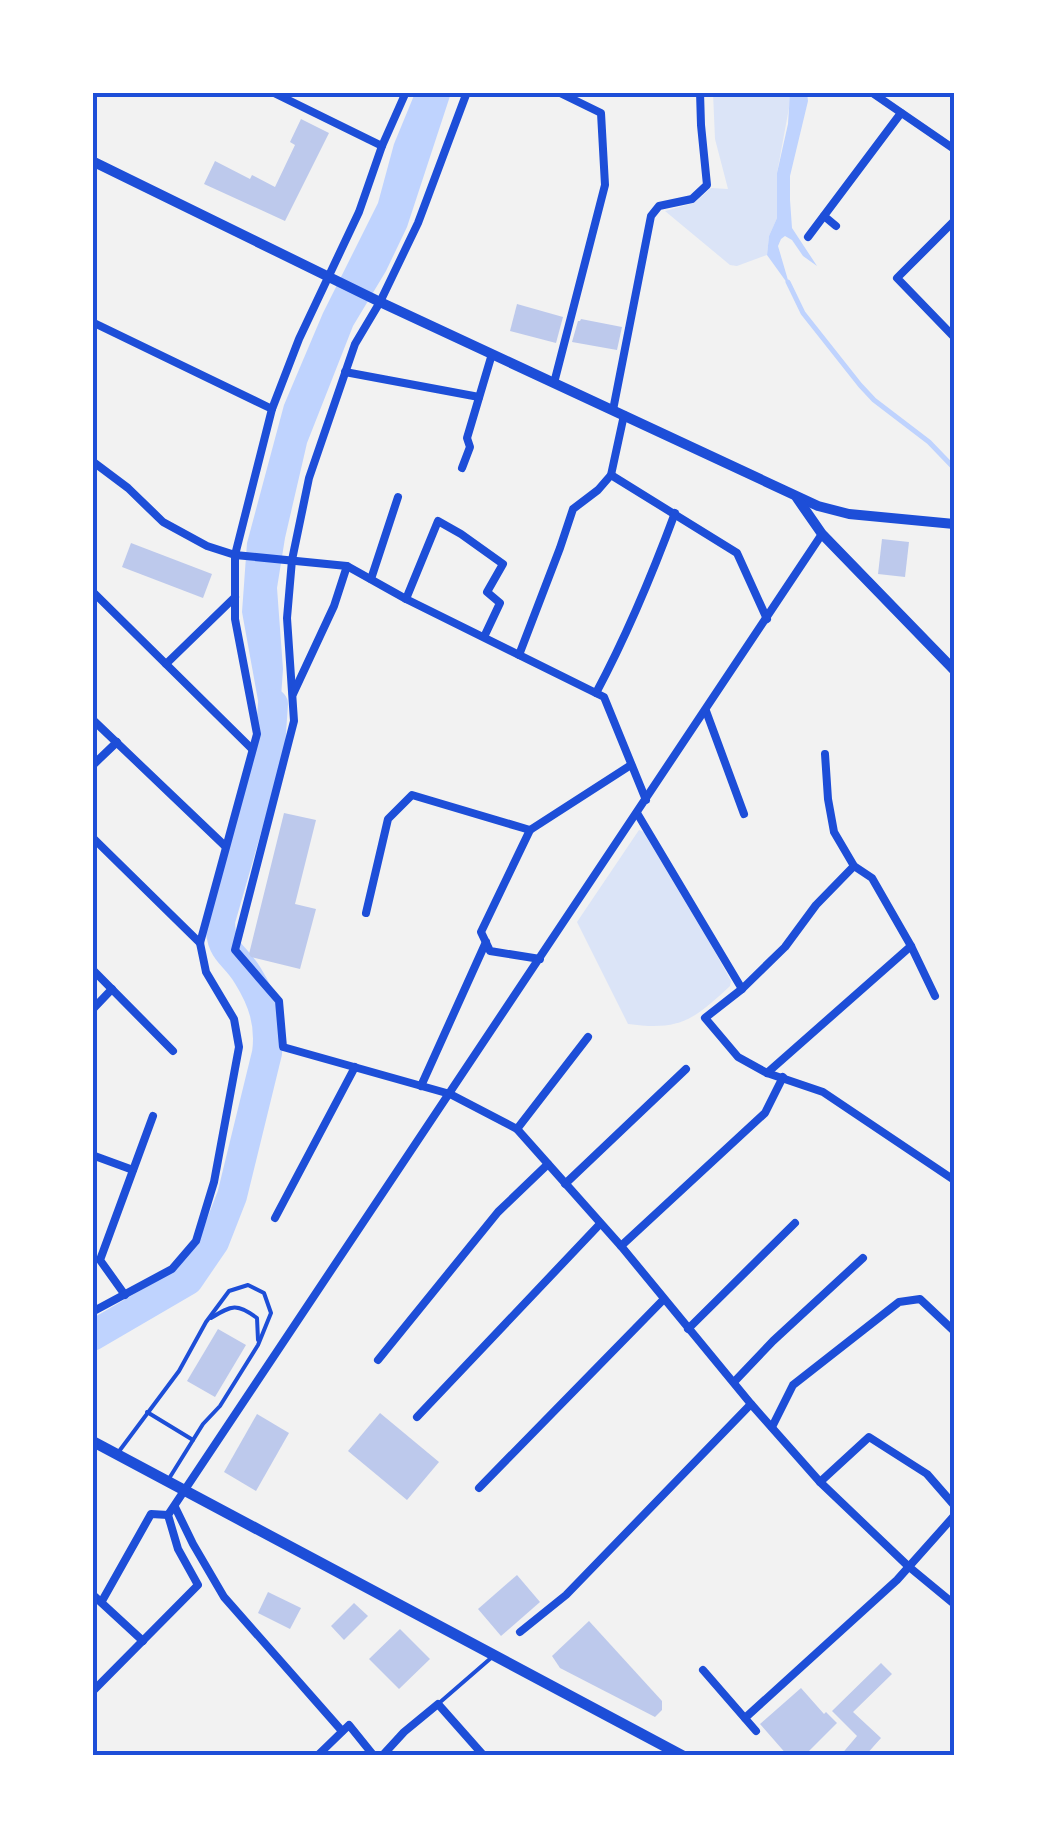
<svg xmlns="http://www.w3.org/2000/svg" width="1047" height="1848" font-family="'DejaVu Sans',sans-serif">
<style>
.green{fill:#dbe4f7}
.water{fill:#bfd3fe}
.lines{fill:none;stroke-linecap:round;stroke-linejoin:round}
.stream{stroke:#bfd3fe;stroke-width:5}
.river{stroke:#bfd3fe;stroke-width:30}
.building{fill:#bdc9ec}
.service{stroke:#1d4ed8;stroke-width:4}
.minor{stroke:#1d4ed8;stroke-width:8}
.tertiary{stroke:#1d4ed8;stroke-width:10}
.secondary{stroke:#1d4ed8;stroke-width:11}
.neatline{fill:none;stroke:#1d4ed8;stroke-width:4}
</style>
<rect width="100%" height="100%" fill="#f2f2f2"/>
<g class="green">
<polygon points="713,93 790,93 791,97 777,173 777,218 769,236 767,255 737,266 730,265 665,211 694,203 711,188 728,189 715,139"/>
<path d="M 639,830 L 646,833 L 653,839 L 731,981 L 730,986 C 693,1020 680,1031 628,1024 L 577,922 Z"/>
</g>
<g class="water">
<polygon points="415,93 451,93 407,227 386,271 353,326 307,443 285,538 277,588 283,669 279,726 246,793 263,728 242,612 247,543 284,405 323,313 378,203 394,144"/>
<polygon points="790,93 807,93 808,101 790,176 790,200 792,228 817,266 803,256 792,240 785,236 781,239 778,246 790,287 767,255 769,236 777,218 777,173 788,124"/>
</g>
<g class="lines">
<polyline class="stream" points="788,282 803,313 860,385 874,400 929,442 954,468"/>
<path class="river" d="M 92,1336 L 188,1280 L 214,1242 L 232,1196 L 267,1053 C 271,1024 263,1000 248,976 C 233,951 221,955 220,921 L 270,747 L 273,704"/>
</g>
<g class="building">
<polygon points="301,119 329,133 285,221 204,184 215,161 250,179 252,175 275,187 295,145 290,142"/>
<polygon points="517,304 563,317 556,343 510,331"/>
<polygon points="581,319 622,327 617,350 572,342 578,321 580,321"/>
<polygon points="882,539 909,542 905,577 878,574"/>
<polygon points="131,543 212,574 203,598 122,567"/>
<polygon points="284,813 316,820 295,904 316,909 300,969 251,957 249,954"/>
<polygon points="218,1329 246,1345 215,1397 187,1381"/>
<polygon points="380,1413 439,1462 407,1500 348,1451"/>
<polygon points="257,1414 289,1433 256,1491 224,1472"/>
<polygon points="517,1575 540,1602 501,1636 478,1609"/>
<polygon points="268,1592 301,1608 290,1629 258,1613"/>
<polygon points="354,1603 368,1616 344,1640 331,1626"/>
<polygon points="589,1621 662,1701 662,1710 655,1717 560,1668 552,1656"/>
<polygon points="400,1629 430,1659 399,1689 369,1659"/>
<polygon points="881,1663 892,1674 853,1712 881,1738 865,1756 840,1756 857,1736 832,1711"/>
<polygon points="801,1688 824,1714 826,1712 837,1723 804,1756 788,1756 760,1724"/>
</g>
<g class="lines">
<g class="service">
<path d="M 211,1318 C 232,1305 237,1303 257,1318 L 258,1340"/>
<polyline points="147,1412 193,1440"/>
<polyline points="120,1450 179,1371 206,1322 229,1291 248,1285 264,1293 271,1313 258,1345 220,1406 203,1424 170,1477"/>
<polyline points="438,1704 491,1658"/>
</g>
<g class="minor">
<polyline points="272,92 382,146"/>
<polyline points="467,92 418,223 380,302 355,344 309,478 292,560 287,618 294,721 235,950 279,1001 283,1047 450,1094 517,1129 621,1246 751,1404 820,1482 908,1566 954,1604"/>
<polyline points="871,92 954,149"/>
<polyline points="824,216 836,226"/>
<polyline points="954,221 897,278 954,337"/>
<polyline points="808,237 901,113"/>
<polyline points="92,322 272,409"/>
<polyline points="345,372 479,397"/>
<polyline points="554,383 605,185 601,113 558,92"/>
<polyline points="613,410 651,216 659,206 692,199 707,185 701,125 700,92"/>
<polyline points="92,461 128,488 163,522 207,546 235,555 347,566 406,599 604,697 646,800"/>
<polyline points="462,468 470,447 467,438 492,354"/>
<polyline points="611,475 737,553 767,619"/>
<polyline points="371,579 398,497"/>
<polyline points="92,591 252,749"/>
<polyline points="406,599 438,521 461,534 503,564 487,592 500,603 484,637"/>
<polyline points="519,655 560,548 573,509 598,490 611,475 624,415"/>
<polyline points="166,664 235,597"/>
<path d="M 596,693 C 627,635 652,575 675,513"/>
<polyline points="293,694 334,606 347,566"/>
<polyline points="706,711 744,814"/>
<polyline points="92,719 225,846"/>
<polyline points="825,754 828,799 834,832 854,866 872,878 911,946 935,996"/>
<polyline points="92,766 117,742"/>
<polyline points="637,813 742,989"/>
<polyline points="530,830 631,765"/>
<polyline points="92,837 200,943"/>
<polyline points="854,866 816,905 785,947 742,989 705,1018 738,1057 767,1073 823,1092 954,1180"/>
<polyline points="366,913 388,819 412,795 530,830 481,932 490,951 540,959"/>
<polyline points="92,969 173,1051"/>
<polyline points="92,1010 112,989"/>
<polyline points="767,1073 911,946"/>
<polyline points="421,1086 486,942"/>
<polyline points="517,1129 588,1037"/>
<polyline points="92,1155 133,1170"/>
<polyline points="565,1184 686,1069"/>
<polyline points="275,1218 355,1067"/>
<polyline points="621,1246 765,1113 783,1077"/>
<polyline points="125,1295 100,1260 153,1116"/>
<polyline points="92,1312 172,1269 196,1241 214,1182 239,1047 234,1019 206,972 200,943 257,734 235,619 235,555 272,409 299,339 359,212 382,146 406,92"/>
<polyline points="688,1329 795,1223"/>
<polyline points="378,1360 498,1212 548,1164"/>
<polyline points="734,1382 773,1341 863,1258"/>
<polyline points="417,1417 599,1225"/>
<polyline points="772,1427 793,1385 899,1302 920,1299 954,1331"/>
<polyline points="820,1482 869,1437 927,1474 954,1505"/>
<polyline points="479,1488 663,1300"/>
<polyline points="175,1507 193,1544 224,1597 342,1731"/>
<polyline points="92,1594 143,1641"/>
<polyline points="102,1601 151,1514 168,1515"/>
<polyline points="520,1632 566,1595 751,1404"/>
<polyline points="703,1670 756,1731"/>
<polyline points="92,1692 198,1585 178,1549 168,1515 822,534"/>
<polyline points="745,1718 897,1580 954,1516"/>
<polyline points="317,1756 349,1725 374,1756"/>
<polyline points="382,1756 404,1732 438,1704 484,1756"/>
</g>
<g class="tertiary">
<polyline points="92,161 380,302 818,506 849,514 954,524"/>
<polyline points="797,498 822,534 954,670"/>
</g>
<polyline class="secondary" points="92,1441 683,1756"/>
</g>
<rect width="1047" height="1848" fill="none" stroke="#ffffff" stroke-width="190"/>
<rect x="95" y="95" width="857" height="1658" class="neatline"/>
</svg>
